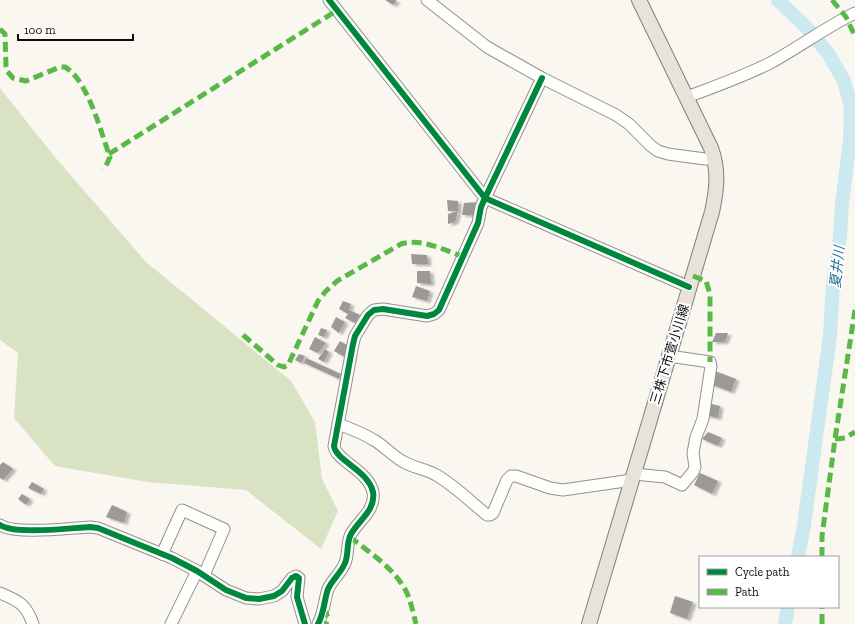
<svg xmlns="http://www.w3.org/2000/svg" width="855" height="624" font-family="'Zilla Slab','Noto Sans JP',serif">
<style>
.forest{fill:#d9e2c2}
.lines{fill:none;stroke-linecap:round;stroke-linejoin:round}
.river{stroke:#cbe9ef;stroke-width:14}
.building{fill:#9c9a96;filter:url(#shadow)}
.minor-casing{stroke:#93918f;stroke-width:13}
.major-casing{stroke:#807f7c;stroke-width:16}
.minor{stroke:#fefefd;stroke-width:11}
.major{stroke:#e9e2da;stroke-width:14}
.quiet{stroke:#58b947;stroke-width:5;stroke-dasharray:10 5;stroke-linecap:butt}
.cycleway-casing{stroke:#fff;stroke-width:8}
.cycleway{stroke:#00873e;stroke-width:6}
.labels{text-anchor:middle;stroke-width:4;stroke-linejoin:round;paint-order:stroke}
.street-label{font-size:13px;fill:#0c0c0c;stroke:#fff}
.water-label{font-size:14px;font-style:italic;fill:#24748f;stroke:#fff}
</style>
<defs>
<filter id="shadow"><feDropShadow dx="3.5" dy="2" stdDeviation="1" flood-color="#0004"/></filter>
</defs>
<rect width="100%" height="100%" fill="#faf6f0"/>
<polygon class="forest" points="0,88 54,156 146,262 291,381 315,422 322,479 338,511 321,549 246,490 148,482 55,466 14,418 18,353 0,340"/>
<g class="lines">
<g class="river">
<polyline points="778,0 805,26 828,53 844,81 851,106 850,141 842,203 840,237 833,284 830,336 804,525 798,557"/>
<polyline points="785,624 788,607"/>
</g>
</g>
<g class="building">
<polygon points="385,0 395,0 397,1 393,5"/>
<polygon points="447,200 458,201 458,211 455,222 448,224 448,214 458,211 448,211"/>
<polygon points="478,202 478,215 462,215 464,203"/>
<polygon points="411,254 427,255 428,264 412,264"/>
<polygon points="417,271 430,271 431,284 417,283"/>
<polygon points="416,286 430,291 427,301 412,297"/>
<polygon points="343,301 351,304 349,310 360,315 355,323 345,318 348,314 339,309"/>
<polygon points="336,317 345,322 339,333 331,327"/>
<polygon points="321,328 327,330 324,337 318,335"/>
<polygon points="716,333 728,333 725,342 712,342"/>
<polygon points="315,337 326,343 318,353 309,349"/>
<polygon points="340,341 352,348 348,359 334,351"/>
<polygon points="325,349 329,352 324,362 318,359"/>
<polygon points="299,354 305,356 301,363 295,360"/>
<polygon points="306,358 341,374 339,379 304,363"/>
<polygon points="715,371 736,379 731,392 710,384"/>
<polygon points="708,403 720,406 718,418 705,415"/>
<polygon points="708,432 722,438 718,446 702,439"/>
<polygon points="3,462 13,469 3,480 0,478 0,465"/>
<polygon points="700,473 718,481 712,494 694,485"/>
<polygon points="32,482 44,489 41,494 28,488"/>
<polygon points="22,494 30,499 26,505 18,499"/>
<polygon points="112,505 127,512 124,523 106,517"/>
<polygon points="675,596 693,602 687,619 670,613"/>
</g>
<g class="lines">
<defs>
<g id="minor">
<polyline points="329,0 485,198 689,287"/>
<polyline points="427,0 487,47 542,78 616,115 629,124 651,146 658,151 668,154 705,159 715,159"/>
<path d="M 687,97 C 716,86 745,76 772,62 C 801,46 826,27 855,13"/>
<path d="M 338,424 C 352,429 365,434 377,442 C 386,448 393,456 402,461 C 413,468 427,469 438,476 C 456,487 471,502 487,515 L 490,515 L 493,513 L 507,480 L 511,476 L 516,476 L 550,488 L 563,490 L 632,480"/>
<polyline points="634,474 665,477 682,485 693,472 695,467 693,453 696,437 703,419 711,366 710,362 669,356"/>
<path d="M 0,525 C 17,535 69,528 90,527 L 98,528 L 172,558 L 197,571 L 226,590 L 246,598 L 259,599 L 274,596 L 282,591 L 292,578 L 296,576 L 299,578 L 297,597 L 305,624"/>
<polyline points="162,554 182,510 224,529 204,575"/>
<path d="M 0,593 C 19,601 26,604 33,624"/>
<polyline points="171,624 197,571"/>
<path d="M 318,624 C 324,613 324,601 328,589 C 332,580 341,573 345,563 C 349,554 346,543 351,534 C 359,520 376,510 373,492 C 368,470 336,461 334,446 L 353,344 L 355,336 L 368,315 L 374,310 L 383,309 L 427,316 L 434,314 L 439,310 L 478,223 L 481,207 L 485,198 L 542,78"/>
</g>
<path id="major" d="M 589,624 L 712,212 C 717,189 719,170 711,148 L 639,0"/>
</defs>
<use href="#minor" class="minor-casing"/>
<use href="#major" class="major-casing"/>
<use href="#minor" class="minor"/>
<use href="#major" class="major"/>
<g class="quiet">
<polyline points="832,0 846,17 855,36"/>
<path d="M 0,29 L 5,34 L 6,66 L 7,71 L 13,78 L 26,81 L 60,67 L 65,67 C 88,80 101,133 110,157 L 104,170"/>
<polyline points="109,154 336,11"/>
<polyline points="693,276 706,281 710,294 710,362"/>
<path d="M 243,335 L 278,365 L 284,367 L 288,365 L 318,301 L 325,292 L 337,281 L 401,244 C 422,238 444,250 464,257"/>
<polyline points="835,439 845,438 855,432"/>
<path d="M 350,537 C 370,553 394,568 406,591 C 411,601 413,613 416,624"/>
<polyline points="822,557 822,536 835,439 855,310"/>
<polyline points="323,608 328,617 326,624"/>
<polyline points="822,624 822,607"/>
</g>
<defs>
<g id="cycleway">
<polyline points="329,0 485,198 689,287"/>
<path d="M 0,525 C 17,535 69,528 90,527 L 98,528 L 172,558 L 197,571 L 226,590 L 246,598 L 259,599 L 274,596 L 282,591 L 292,578 L 296,576 L 299,578 L 297,597 L 305,624"/>
<path d="M 318,624 C 324,613 324,601 328,589 C 332,580 341,573 345,563 C 349,554 346,543 351,534 C 359,520 376,510 373,492 C 368,470 336,461 334,446 L 353,344 L 355,336 L 368,315 L 374,310 L 383,309 L 427,316 L 434,314 L 439,310 L 478,223 L 481,207 L 485,198 L 542,78"/>
</g>
</defs>
<use href="#cycleway" class="cycleway-casing"/>
<use href="#cycleway" class="cycleway"/>
</g>
<g class="labels">
<g class="street-label">
<text transform="translate(669 354) rotate(-73)" y="5">三株下市萱小川線</text>
</g>
<g class="water-label">
<text transform="translate(837 267) rotate(-84)" y="5">夏井川</text>
</g>
</g>
<rect x="699" y="556" width="140" height="52" fill="#ffffff" stroke="#9e9e9e"/>
<rect x="707" y="569" width="20" height="6" fill="#00873e" stroke="#9e9e9e"/>
<text x="735" y="576" font-size="12" fill="#0c0c0c">Cycle path</text>
<rect x="707" y="589" width="20" height="6" fill="#58b947" stroke="#9e9e9e"/>
<text x="735" y="596" font-size="12" fill="#0c0c0c">Path</text>
<path d="M18 34v6h115v-6" fill="none" stroke="#0c0c0c" stroke-width="2"/>
<text x="24" y="34" font-size="12" fill="#0c0c0c" stroke="#ffffff" stroke-width="3" paint-order="stroke">100 m</text>
</svg>
